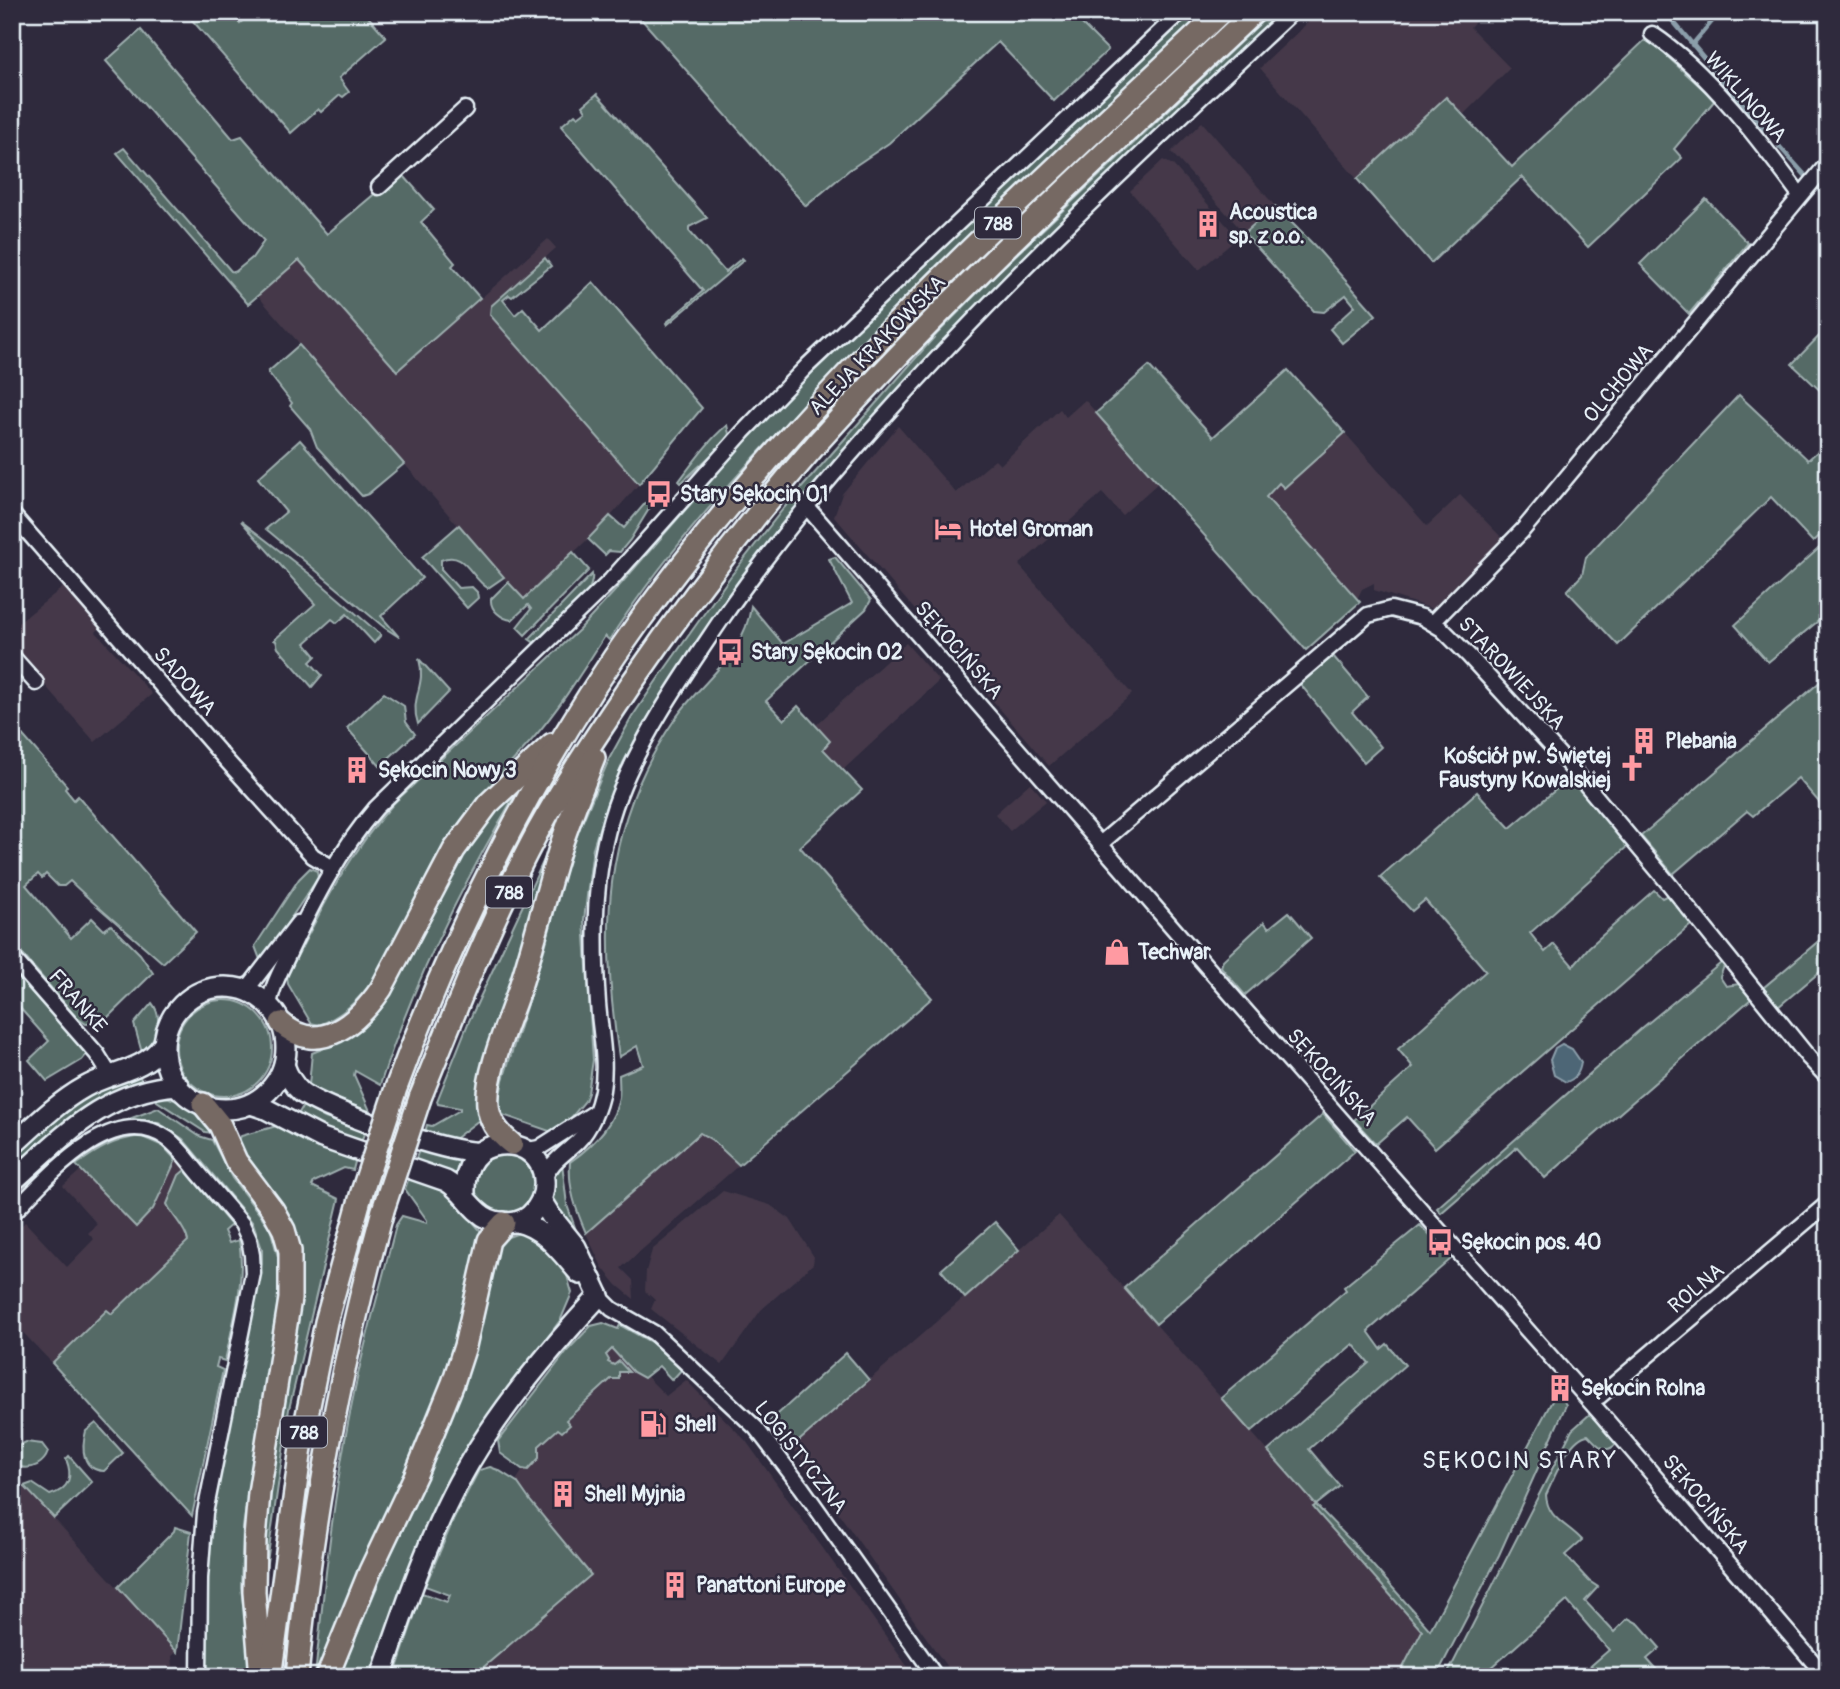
<svg xmlns="http://www.w3.org/2000/svg" width="1840" height="1689" font-family="Pangolin,sans-serif">
<style>
.built{fill:#443949}
.green{fill:#556b66;stroke:#9eaeaf;stroke-width:2}
.water{fill:#4d6676;stroke:#8b9eaa;stroke-width:2}
.lines{fill:none;stroke-linecap:round;stroke-linejoin:round}
.stream{stroke:#8b9eaa;stroke-width:4.5}
.street-casing{stroke:#e8f1f8;stroke-width:19}
.secondary-casing{stroke:#e8f1f8;stroke-width:24}
.primary-casing{stroke:#e8f1f8;stroke-width:26}
.street{stroke:#2f2a3d;stroke-width:14}
.secondary{stroke:#2f2a3d;stroke-width:19}
.primary{stroke:#766964;stroke-width:21}
.primary-bridge-casing{stroke:#e8f1f8;stroke-width:26;stroke-linecap:butt}
.primary-bridge{stroke:#766964;stroke-width:21}
.labels{text-anchor:middle;stroke-width:5;stroke-linejoin:round;paint-order:stroke}
.shield{fill:#2f2a3d;stroke:#b0b5c0;stroke-width:2}
.shield-label{font-size:19px;font-weight:bold;fill:#e8f1f8}
.street-label{font-size:21px;fill:#e8f1f8;stroke:#2f2a3d}
.poi-label{font-size:21px;font-weight:bold;fill:#e8f1f8;stroke:#2f2a3d;text-anchor:start}
.quarter-label{font-size:24px;letter-spacing:2px;fill:#e8f1f8;stroke:#2f2a3d}
</style>
<rect width="100%" height="100%" fill="#2f2a3d"/>
<filter id="ink" filterUnits="userSpaceOnUse"><feTurbulence type="fractalNoise" baseFrequency=".0143" numOctaves="2"/><feDisplacementMap in="SourceGraphic" scale="14" xChannelSelector="R" yChannelSelector="G"/><feConvolveMatrix kernelMatrix="1 2 1 2 8 2 1 2 1" color-interpolation-filters="sRGB"/></filter>
<g filter="url(#ink)">
<g class="built">
<polygon points="1319,12 1484,12 1470,27 1510,68 1464,114 1445,97 1357,179 1260,68"/>
<polygon points="1202,122 1275,206 1244,233 1171,152"/>
<polygon points="1163,160 1173,165 1238,238 1199,270 1130,191"/>
<polygon points="548,239 556,248 491,306 490,315 639,484 604,524 523,600 257,295 298,260 398,371"/>
<polygon points="1085,400 1158,483 1122,515 1102,493 1019,565 1132,694 1049,766 834,516 842,494 898,426 956,493 995,460 1000,465 1060,409 1066,417"/>
<polygon points="1345,433 1427,526 1460,495 1504,540 1436,610 1374,590 1374,583 1362,589 1357,599 1265,497 1279,483 1284,488"/>
<polygon points="67,584 88,609 89,615 100,628 96,632 152,694 95,742 12,648 12,628"/>
<polygon points="906,643 939,681 844,769 823,749 816,725"/>
<polygon points="1030,783 1046,801 1010,831 995,814"/>
<polygon points="700,1133 712,1140 739,1165 621,1268 633,1280 634,1299 617,1285 602,1267 586,1233"/>
<polygon points="176,1160 185,1170 179,1175 181,1225 189,1241 111,1314 107,1310 52,1363 12,1321 12,1235 25,1222 67,1267 94,1239 88,1233 97,1224 63,1186 81,1170 136,1227 153,1209"/>
<polygon points="723,1191 770,1205 790,1219 814,1257 813,1264 761,1310 722,1365 651,1309 655,1300 645,1291 646,1271 652,1250"/>
<polygon points="1059,1215 1316,1505 1314,1508 1318,1513 1422,1631 1398,1677 954,1677 792,1447"/>
<polygon points="606,1335 666,1396 686,1380 746,1441 915,1677 472,1677 591,1575 531,1502 516,1481"/>
<polygon points="12,1473 177,1652 172,1656 174,1677 12,1677"/>
</g>
<g class="green">
<polygon points="185,12 230,12 240,23 252,12 364,12 386,37 339,78 349,92 343,97 340,95 321,112 318,109 291,133"/>
<polygon points="635,12 1070,12 1108,50 1054,101 998,42 889,143 849,170 806,206"/>
<path d="M 1191,12 L 1209,12 C 1114,104 1018,196 923,288 C 810,397 695,508 609,640 L 605,636 C 582,672 559,709 531,741 C 498,778 463,811 438,855 C 406,911 383,1001 319,1025 L 311,1023 L 288,984 L 287,976 C 318,916 348,854 394,803 L 579,630 L 613,593 L 762,422 L 803,379 Z"/>
<polygon points="1272,12 1282,12 1156,130 944,340 789,515 666,689 643,725 623,763 606,806 593,848 584,920 593,1060 588,1093 585,1101 565,1125 552,1132 503,1115 498,1105 503,1080 545,947 571,849 609,759 632,717 657,680 730,577 783,509 937,334 997,273"/>
<polygon points="141,30 233,139 242,136 327,234 391,180 404,176 434,210 421,222 455,263 452,266 480,298 397,371 299,260 248,304 117,153 124,148 231,271 235,272 252,258 264,241 106,61"/>
<polygon points="1647,38 1715,100 1674,149 1682,158 1588,247 1522,177 1431,263 1357,179 1446,97 1512,167"/>
<polygon points="597,94 707,218 689,227 689,231 725,272 742,258 744,260 667,325 666,323 703,291 561,126 575,114 578,117 586,111 583,106"/>
<polygon points="1706,199 1748,243 1689,314 1640,264"/>
<polygon points="1275,206 1314,245 1376,315 1342,343 1330,329 1355,306 1346,295 1324,312 1314,311 1244,233"/>
<polygon points="545,258 551,266 512,297 509,295 503,300 515,315 523,308 542,330 593,282 702,408 639,484 490,315 491,306"/>
<polygon points="1828,327 1828,398 1792,364"/>
<polygon points="299,345 404,464 368,494 362,496 317,447 310,429 290,406 292,403 268,372"/>
<polygon points="1149,366 1213,437 1288,370 1345,433 1284,488 1279,483 1266,497 1360,602 1306,650 1096,413"/>
<polygon points="1739,395 1808,460 1828,442 1828,528 1813,542 1771,497 1618,645 1567,591 1582,575 1586,557"/>
<path d="M 727,425 L 729,434 L 721,446 L 681,483 L 679,481 C 694,461 709,440 727,425 Z"/>
<polygon points="300,440 422,578 381,616 399,637 385,628 266,529 286,512 258,478"/>
<polygon points="654,493 657,496 630,540 620,552 609,551 605,555 588,539 610,516 624,528"/>
<polygon points="241,521 311,575 381,635 374,643 347,614 337,623 332,619 305,643 316,656 310,662 322,675 312,687 278,648 276,641 274,640 315,604"/>
<path d="M 459,525 L 504,577 L 488,588 C 471,579 465,549 441,560 L 441,569 L 458,588 L 472,587 L 477,592 L 478,598 L 467,608 L 422,557 Z"/>
<polygon points="1828,540 1828,613 1768,662 1735,625"/>
<path d="M 573,552 L 589,570 L 525,635 L 517,627 L 531,609 L 528,605 L 512,620 C 502,619 490,610 491,599 L 508,582 L 524,599 Z"/>
<path d="M 835,557 L 871,600 L 866,609 L 766,701 L 784,720 L 798,706 L 830,741 L 823,749 L 862,790 L 800,847 L 932,998 L 739,1165 L 712,1140 L 700,1133 L 586,1233 C 576,1210 568,1188 570,1162 C 591,1147 615,1125 619,1097 C 620,1090 619,1082 619,1075 L 643,1065 L 637,1046 L 619,1057 C 600,933 601,826 675,719 C 702,680 745,655 751,606 L 783,644 L 852,603 L 829,559 Z"/>
<path d="M 592,574 C 596,597 552,628 536,644 L 529,639 Z"/>
<polygon points="1333,656 1368,697 1352,712 1381,747 1364,762 1300,684"/>
<path d="M 419,659 L 449,692 L 418,724 C 409,698 427,686 419,659 Z"/>
<polygon points="1828,675 1828,805 1824,808 1798,778 1753,816 1747,811 1673,874 1641,836"/>
<polygon points="384,693 404,706 406,722 415,734 380,766 347,728"/>
<path d="M 12,723 L 67,786 L 65,789 L 74,800 L 78,796 L 196,932 L 163,963 C 132,935 100,910 70,881 L 64,886 L 58,886 L 46,874 L 42,878 L 38,874 L 26,885 L 71,938 L 92,918 L 104,930 L 111,925 L 140,954 L 153,973 L 103,1022 L 86,1024 L 77,1018 L 12,942 Z"/>
<polygon points="1571,777 1629,845 1530,933 1545,952 1554,944 1573,966 1589,947 1654,890 1662,898 1670,894 1693,923 1435,1148 1407,1117 1376,1144 1354,1120 1413,1067 1398,1049 1486,971 1425,900 1412,911 1380,877 1477,792 1510,828"/>
<path d="M 518,790 C 462,884 414,981 380,1085 L 355,1071 L 354,1075 L 371,1113 L 314,1089 L 309,1085 L 312,1053 C 339,1043 362,1030 381,1009 L 457,862 L 487,819 Z"/>
<polygon points="555,836 478,1088 477,1108 479,1120 453,1140 425,1132 427,1125 432,1126 460,1110 460,1108 438,1104 437,1101 469,1021"/>
<polygon points="310,868 317,871 318,878 261,962 255,946 299,879"/>
<polygon points="1289,912 1311,938 1245,995 1221,967 1223,960 1264,922 1269,928"/>
<polygon points="1828,933 1828,965 1778,1007 1763,988"/>
<polygon points="1721,963 1724,966 1720,977 1726,986 1739,984 1751,999 1545,1178 1517,1147 1441,1213 1437,1208 1642,1028"/>
<polygon points="12,970 87,1054 82,1060 47,1081 29,1060 49,1041 12,999"/>
<circle cx="224" cy="1048" r="48"/>
<path d="M 152,1003 C 165,1019 155,1041 142,1053 L 134,1024 Z"/>
<path d="M 139,1074 L 142,1082 C 126,1087 111,1092 96,1100 C 64,1117 39,1146 12,1170 L 12,1158 L 63,1112 L 95,1090 Z"/>
<path d="M 161,1096 C 184,1100 200,1116 214,1133 L 205,1132 L 157,1101 L 156,1097 Z"/>
<polygon points="303,1106 325,1118 365,1131 361,1142 328,1131 297,1116"/>
<polygon points="158,1108 199,1136 212,1140 232,1178 270,1228 280,1264 277,1307 243,1527 241,1587 252,1677 204,1677 206,1584 213,1496 262,1264 262,1249 253,1223 183,1139 157,1122 129,1119"/>
<polygon points="1323,1114 1355,1151 1156,1324 1124,1288"/>
<path d="M 280,1125 L 356,1158 L 353,1170 L 344,1168 L 314,1182 L 312,1186 L 339,1199 L 289,1409 L 263,1590 L 265,1516 L 302,1269 C 300,1251 297,1231 288,1215 C 275,1192 242,1166 239,1141 L 241,1136 Z"/>
<path d="M 140,1136 L 163,1146 L 176,1160 L 153,1209 L 136,1227 L 76,1165 C 98,1149 113,1140 140,1136 Z"/>
<polygon points="419,1150 448,1159 462,1159 455,1178 444,1170 415,1161"/>
<circle cx="505" cy="1185" r="30"/>
<polygon points="562,1163 567,1205 582,1247 549,1204 553,1176"/>
<path d="M 185,1170 L 231,1225 L 224,1231 L 229,1243 L 239,1240 C 246,1281 233,1321 225,1361 L 218,1359 L 216,1367 L 223,1370 L 192,1516 L 52,1363 L 107,1310 L 112,1314 L 188,1241 C 185,1226 173,1218 167,1204 L 179,1175 Z"/>
<path d="M 410,1175 L 441,1186 L 480,1230 L 481,1235 C 470,1284 462,1337 443,1384 C 404,1483 355,1577 317,1677 L 315,1677 C 325,1574 336,1471 359,1370 C 370,1321 384,1273 396,1225 L 402,1216 L 427,1223 L 427,1220 L 405,1189 Z"/>
<polygon points="995,1222 1019,1250 965,1298 941,1270"/>
<polygon points="1420,1225 1451,1259 1368,1331 1381,1349 1387,1344 1405,1365 1309,1449 1340,1486 1316,1505 1353,1543 1430,1630 1553,1399 1553,1379 1566,1405 1499,1555 1436,1677 1398,1677 1422,1631 1318,1513 1313,1507 1316,1505 1268,1451 1369,1363 1353,1344 1251,1432 1221,1398 1346,1290 1344,1287"/>
<path d="M 519,1233 L 536,1237 L 566,1272 L 572,1293 L 561,1319 C 521,1375 475,1431 443,1492 C 412,1551 393,1614 372,1677 L 339,1677 L 390,1556 L 425,1482 L 465,1384 L 483,1319 L 499,1247 L 508,1237 Z"/>
<polygon points="603,1323 618,1329 620,1325 651,1342 683,1368 672,1380 659,1366 644,1378 633,1372 612,1349 606,1355 609,1360 608,1362 614,1365 619,1361 629,1372 619,1372 619,1379 611,1379 566,1420 570,1425 562,1432 558,1429 539,1446 539,1458 528,1470 522,1469 500,1453 498,1441 567,1351 591,1326"/>
<polygon points="846,1353 869,1380 792,1447 770,1421"/>
<path d="M 1590,1414 L 1616,1444 C 1605,1456 1597,1444 1588,1435 C 1569,1437 1554,1479 1546,1495 C 1547,1519 1568,1524 1582,1540 L 1565,1555 L 1589,1581 L 1598,1587 L 1585,1601 L 1614,1632 L 1628,1618 L 1639,1624 L 1660,1648 L 1647,1659 L 1663,1677 L 1578,1677 L 1609,1650 L 1567,1601 L 1481,1677 L 1446,1677 L 1572,1430 Z"/>
<path d="M 96,1423 L 123,1453 L 104,1471 C 82,1470 81,1449 86,1431 Z"/>
<path d="M 26,1442 L 42,1444 L 48,1452 C 44,1464 32,1470 20,1467 L 17,1456 L 20,1445 Z"/>
<path d="M 69,1456 L 92,1482 L 54,1518 L 24,1486 L 32,1483 L 50,1495 C 70,1489 73,1476 66,1459 Z"/>
<polygon points="490,1467 498,1470 517,1482 531,1502 591,1575 472,1677 394,1677 422,1593 447,1602 450,1595 425,1586 456,1514 479,1470"/>
<polygon points="175,1527 191,1532 177,1652 118,1587 174,1531"/>
</g>
<path class="water" d="M 1562,1044 L 1572,1049 L 1581,1062 C 1580,1071 1576,1079 1566,1082 L 1554,1075 L 1550,1060 L 1555,1048 Z"/>
<g class="lines">
<g class="stream">
<polyline points="1672,20 1764,129"/>
<polyline points="1692,45 1720,12"/>
<polyline points="1779,146 1805,175"/>
<polyline points="1820,191 1828,200"/>
</g>
<defs>
<g id="street">
<path d="M 1652,34 C 1708,71 1760,141 1800,195"/>
<polyline points="379,187 465,109"/>
<polyline points="806,506 1221,983 1602,1415 1826,1677"/>
<polyline points="12,514 226,760 313,856 333,868"/>
<polyline points="1433,622 1522,531 1828,163"/>
<polyline points="12,656 36,683"/>
<polyline points="1100,844 1368,615 1391,609 1422,617 1442,629 1469,656 1578,775 1670,885 1809,1058 1828,1078"/>
<polyline points="12,957 97,1054 110,1075"/>
<polyline points="240,989 251,984 298,923"/>
<path d="M 269,1007 C 271,987 282,969 290,951 C 314,900 339,851 376,808 L 611,580 L 743,432 L 808,365 L 1181,12"/>
<polyline points="528,1150 539,1148 594,1113"/>
<path d="M 544,1179 C 551,1161 565,1154 578,1141 C 590,1129 599,1108 602,1090 C 607,1061 600,1031 598,1003 C 593,932 593,863 619,795 C 643,733 684,675 721,620 C 776,540 834,471 899,400 C 1023,263 1158,138 1292,12"/>
<path d="M 12,1214 C 47,1178 113,1099 168,1139 C 179,1147 188,1160 197,1171 C 212,1189 227,1206 242,1224 L 249,1239 L 252,1255 L 253,1273 L 205,1513 L 200,1578 L 199,1677"/>
<polyline points="599,1296 612,1309 654,1333 756,1428 802,1488 936,1677"/>
<polyline points="1590,1400 1600,1396 1828,1203"/>
</g>
<g id="secondary">
<circle cx="225" cy="1048" r="61"/>
<path d="M 284,1065 C 288,1076 292,1084 301,1092 C 324,1110 451,1155 479,1152"/>
<path d="M 251,1104 L 266,1109 L 322,1138 L 446,1181 C 464,1191 471,1211 489,1219 C 502,1225 519,1224 530,1215 C 550,1197 549,1164 526,1150 C 518,1145 509,1144 500,1145 C 472,1147 464,1171 465,1195"/>
<path d="M 12,1146 C 35,1125 58,1102 85,1087 C 111,1072 144,1071 162,1046"/>
<path d="M 12,1182 C 65,1135 103,1091 178,1085"/>
<polyline points="541,1200 551,1216 576,1247 599,1296"/>
<path d="M 517,1222 C 545,1228 562,1254 580,1274"/>
<path d="M 381,1677 C 404,1611 425,1545 458,1483 C 493,1417 548,1351 599,1296"/>
</g>
<g id="primary">
<path d="M 281,1023 C 319,1058 359,1021 381,989 L 454,850 L 488,804 L 552,744"/>
<path d="M 396,1088 C 456,925 539,760 641,619 C 806,392 1018,204 1221,12"/>
<path d="M 420,1098 C 456,1008 492,917 538,831 C 566,780 599,732 631,684 C 689,600 751,519 818,442 C 954,290 1106,152 1254,12"/>
<polyline points="203,1104 220,1125 236,1161 273,1210 284,1230 290,1251 290,1299 259,1493 255,1538 254,1592 261,1677"/>
<path d="M 512,1144 C 499,1134 489,1122 488,1105 C 485,1073 510,1018 520,987 C 534,944 544,901 557,858 C 567,824 581,791 594,758"/>
<polyline points="271,1671 302,1440 326,1322 362,1192"/>
<path d="M 297,1677 C 311,1518 341,1364 383,1210"/>
<polyline points="327,1677 370,1571 416,1474 453,1383 465,1346 489,1240 504,1223"/>
</g>
</defs>
<use href="#street" class="street-casing"/>
<use href="#secondary" class="secondary-casing"/>
<use href="#primary" class="primary-casing"/>
<use href="#street" class="street"/>
<use href="#secondary" class="secondary"/>
<use href="#primary" class="primary"/>
<defs>
<g id="primary-bridge">
<polyline points="362,1192 396,1088"/>
<polyline points="383,1210 420,1098"/>
</g>
</defs>
<use href="#primary-bridge" class="primary-bridge-casing"/>
<use href="#primary-bridge" class="primary-bridge"/>
</g>
</g>
<defs>
<symbol id="building-bare" viewBox="-9 -9 18 18"><path d="M-4-6H4V6H1V3H-1V6H-4ZM-2.5-4.3h1.7v1.8h-1.7ZM.8-4.3h1.7v1.8H.8ZM-2.5-1h1.7V.8h-1.7ZM.8-1h1.7V.8H.8Z" fill="#ff9aa2" stroke="#2f2a3d" stroke-width="2.5" paint-order="stroke"/></symbol>
<symbol id="bus-bare" viewBox="-9 -9 18 18"><path d="M-5-6H5V4H4V6H2V4H-2V6H-4V4H-5ZM-3.5-4V0h7V-4ZM-3.5 1.2v1.5H-2V1.2ZM2 1.2v1.5H3.5V1.2Z" fill="#ff9aa2" stroke="#2f2a3d" stroke-width="2.5" paint-order="stroke"/></symbol>
<symbol id="hotel-bare" viewBox="-9 -9 18 18"><path d="M-6-4.5h1.5V1H6V5H4.5V3h-9V5H-6ZM-4 0a1.8 1.8 0 1 1 3.6 0ZM.5 0V-2.5h3Q6-2.5 6 0Z" fill="#ff9aa2" stroke="#2f2a3d" stroke-width="2.5" paint-order="stroke"/></symbol>
<symbol id="church-bare" viewBox="-9 -9 18 18"><path d="M-1.2-6h2.4v3.5h3.3v2.4h-3.3V6h-2.4V-.1h-3.3v-2.4h3.3Z" fill="#ff9aa2" stroke="#2f2a3d" stroke-width="2.5" paint-order="stroke"/></symbol>
<symbol id="shop-bare" viewBox="-9 -9 18 18"><path d="M-5-2.5h2.3a2.7 3.5 0 0 1 5.4 0H5L5.5 6h-11ZM-1.5-2.5h3a1.5 2.3 0 0 0-3 0Z" fill="#ff9aa2" stroke="#2f2a3d" stroke-width="2.5" paint-order="stroke"/></symbol>
<symbol id="fuel-bare" viewBox="-9 -9 18 18"><path d="M-5.5-6h7V0h2V4h1.3V-2.5L3-4.5l.8-.8L6-3V5H2.5V1h-1V6h-7ZM-4.2-4.7v3.2H.2V-4.7Z" fill="#ff9aa2" stroke="#2f2a3d" stroke-width="2.5" paint-order="stroke"/></symbol>
</defs>
<g fill-rule="evenodd">
<use href="#building-bare" x="1189" y="205" width="38" height="38"/>
<use href="#bus-bare" x="640" y="475" width="38" height="38"/>
<use href="#hotel-bare" x="929" y="510" width="38" height="38"/>
<use href="#bus-bare" x="711" y="633" width="38" height="38"/>
<use href="#building-bare" x="1625" y="722" width="38" height="38"/>
<use href="#church-bare" x="1613" y="749" width="38" height="38"/>
<use href="#building-bare" x="338" y="751" width="38" height="38"/>
<use href="#shop-bare" x="1098" y="933" width="38" height="38"/>
<use href="#bus-bare" x="1421" y="1223" width="38" height="38"/>
<use href="#building-bare" x="1541" y="1369" width="38" height="38"/>
<use href="#fuel-bare" x="634" y="1405" width="38" height="38"/>
<use href="#building-bare" x="544" y="1475" width="38" height="38"/>
<use href="#building-bare" x="656" y="1566" width="38" height="38"/>
</g>
<g class="labels">
<g class="shield">
<rect x="975" y="207.5" width="46" height="31" rx="5"/>
<rect x="486" y="876.5" width="46" height="31" rx="5"/>
<rect x="281" y="1416.5" width="46" height="31" rx="5"/>
</g>
<g class="shield-label">
<text x="998" y="230">788</text>
<text x="509" y="899">788</text>
<text x="304" y="1439">788</text>
</g>
<g class="street-label">
<text transform="translate(1746 97) rotate(49)" y="7">WIKLINOWA</text>
<text transform="translate(877 345) rotate(-46)" y="7">ALEJA KRAKOWSKA</text>
<text transform="translate(1618 383) rotate(-50)" y="7">OLCHOWA</text>
<text transform="translate(959 650) rotate(49)" y="7">SĘKOCIŃSKA</text>
<text transform="translate(1512 673) rotate(47)" y="7">STAROWIEJSKA</text>
<text transform="translate(185 681) rotate(49)" y="7">SADOWA</text>
<text transform="translate(78 1001) rotate(49)" y="7">FRANKE</text>
<text transform="translate(1332 1077) rotate(48)" y="7">SĘKOCIŃSKA</text>
<text transform="translate(1696 1288) rotate(-40)" y="7">ROLNA</text>
<text transform="translate(801 1457) rotate(52)" y="7">LOGISTYCZNA</text>
<text transform="translate(1706 1504) rotate(50)" y="7">SĘKOCIŃSKA</text>
</g>
<g class="poi-label">
<text x="1229" y="219">Acoustica<tspan x="1229" dy="24">sp. z o.o.</tspan></text>
<text x="680" y="501">Stary Sękocin 01</text>
<text x="969" y="536">Hotel Groman</text>
<text x="751" y="659">Stary Sękocin 02</text>
<text x="1665" y="748">Plebania</text>
<text x="1611" y="763" text-anchor="end">Kościół pw. Świętej<tspan x="1611" dy="24">Faustyny Kowalskiej</tspan></text>
<text x="378" y="777">Sękocin Nowy 3</text>
<text x="1138" y="959">Techwar</text>
<text x="1461" y="1249">Sękocin pos. 40</text>
<text x="1581" y="1395">Sękocin Rolna</text>
<text x="674" y="1431">Shell</text>
<text x="584" y="1501">Shell Myjnia</text>
<text x="696" y="1592">Panattoni Europe</text>
</g>
<g class="quarter-label">
<text x="1520" y="1468">SĘKOCIN STARY</text>
</g>
</g>
<rect width="1840" height="1689" fill="none" stroke="#2f2a3d" stroke-width="42"/>
<rect x="21" y="21" width="1798" height="1647" fill="none" stroke="#e8f1f8" stroke-width="2.5" filter="url(#ink)"/>
</svg>
